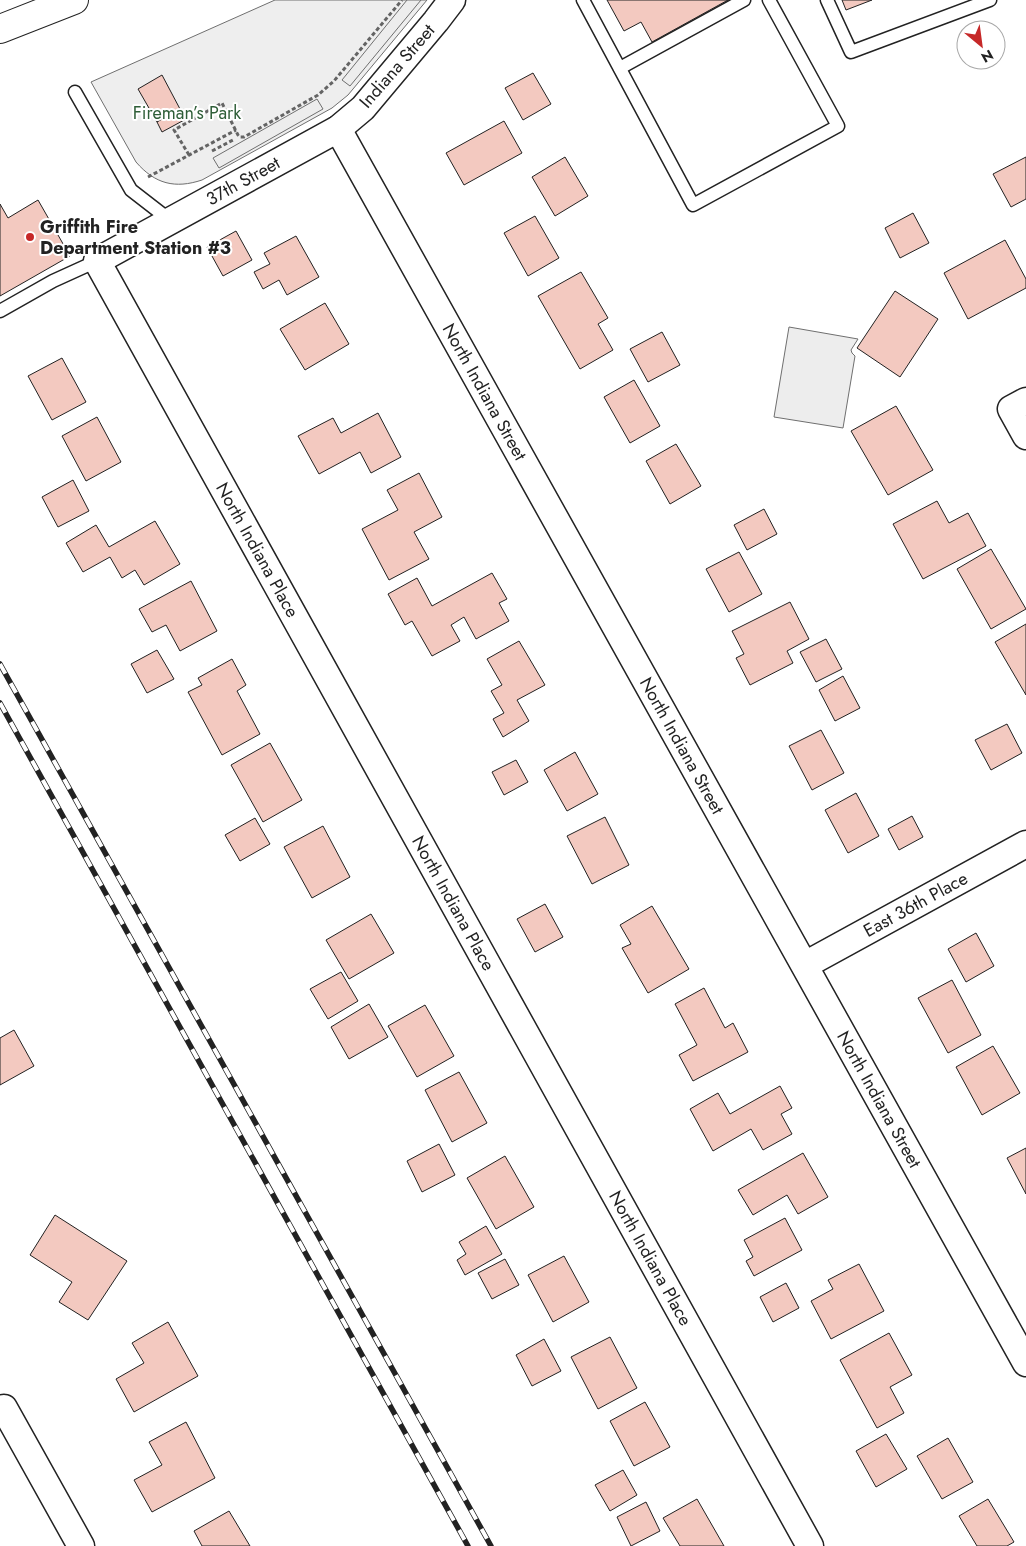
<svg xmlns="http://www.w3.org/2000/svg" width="1026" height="1546" font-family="Jost,sans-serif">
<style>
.green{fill:#eee;stroke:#6f6f6f}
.parking{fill:#ededed;stroke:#6f6f6f}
.building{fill:#f3c9c0;stroke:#222}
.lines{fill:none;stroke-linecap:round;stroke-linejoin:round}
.lane-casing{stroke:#222;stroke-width:15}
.street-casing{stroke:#222;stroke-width:29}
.primary-casing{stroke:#222;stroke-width:30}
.path{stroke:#646464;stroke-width:3;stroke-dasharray:4 2.5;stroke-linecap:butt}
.lane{stroke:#fff;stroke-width:12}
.street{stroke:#fff;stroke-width:26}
.primary{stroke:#fff;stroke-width:28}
.rail-casing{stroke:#222;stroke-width:5.5}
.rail{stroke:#fff;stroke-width:4;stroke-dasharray:11;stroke-linecap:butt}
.poi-dot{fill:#c62828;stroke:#fff;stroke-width:2}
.labels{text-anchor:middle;stroke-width:4;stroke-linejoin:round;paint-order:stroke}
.street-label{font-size:18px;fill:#222;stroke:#fff}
.park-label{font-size:18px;fill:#2f5e38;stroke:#fff}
.poi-label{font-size:18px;font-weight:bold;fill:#222;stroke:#fff;text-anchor:start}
</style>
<rect width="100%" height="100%" fill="#fff"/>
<path class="green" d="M 275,0 L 427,0 L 348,95 L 332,108 L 202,180 C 175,189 155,184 136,162 L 91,82 Z"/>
<g class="parking">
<polygon points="407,0 421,0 350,86 342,80"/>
<polygon points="317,99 323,109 219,168 213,158"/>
<polygon points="789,327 858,339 851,350 852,353 855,356 843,428 774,417"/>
</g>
<g class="building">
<polygon points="607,0 728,0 652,42 641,22 624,31"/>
<polygon points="842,0 872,0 846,10"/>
<polygon points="533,73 551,104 523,120 505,88"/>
<polygon points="162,75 180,109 157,122 138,89"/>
<polygon points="180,109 186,119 162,132 157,122"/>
<polygon points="504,121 522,153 464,185 446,153"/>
<polygon points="565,157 588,196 555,216 532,177"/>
<polygon points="1026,157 1026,199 1011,207 993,174"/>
<polygon points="38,200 70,256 0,296 0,204 8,218"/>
<polygon points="913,213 929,243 900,258 885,228"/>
<polygon points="535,216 559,258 528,276 504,233"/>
<polygon points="236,231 252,260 223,276 207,247"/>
<polygon points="296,236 319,277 287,295 279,280 263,289 254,272 270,264 264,253"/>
<polygon points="1005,240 1026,279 1026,288 968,319 944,273"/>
<polygon points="581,272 608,318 598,324 613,350 580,369 538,296"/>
<polygon points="895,291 938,319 900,377 857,348"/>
<polygon points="325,303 349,344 305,370 280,329"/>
<polygon points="662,332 680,365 648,382 630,349"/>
<polygon points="62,358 86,402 52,420 28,376"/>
<polygon points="634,380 660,426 630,443 604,397"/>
<polygon points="896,406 933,470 888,495 851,431"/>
<polygon points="378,413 401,457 371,473 360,452 319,474 298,436 333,418 341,433"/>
<polygon points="97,417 121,462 86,481 62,436"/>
<polygon points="676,444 701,486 670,504 646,461"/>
<polygon points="419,473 442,517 414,532 429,559 389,580 362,529 398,510 387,490"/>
<polygon points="73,480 89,511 58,527 42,497"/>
<polygon points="937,501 949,523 968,513 986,546 923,579 893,524"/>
<polygon points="764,509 777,534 747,550 734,525"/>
<polygon points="155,521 180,564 144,585 135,570 122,578 110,557 83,572 66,543 96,525 109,547"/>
<polygon points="991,549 1026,609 991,629 957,569"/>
<polygon points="739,552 762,594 729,612 706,569"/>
<polygon points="492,573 507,599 499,603 509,621 476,639 464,617 451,625 460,641 432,656 412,621 405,625 388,594 417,578 432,606"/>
<polygon points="191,581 217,631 180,651 166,625 152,632 139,609"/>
<polygon points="790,602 809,639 787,651 793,663 750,685 736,658 744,654 732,631"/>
<polygon points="1026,624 1026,695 995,642"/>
<polygon points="826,639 842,669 816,682 800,652"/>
<polygon points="519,641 545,685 517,700 529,721 503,737 493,719 504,713 491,691 502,685 487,659"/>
<polygon points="157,650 174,679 147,693 131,664"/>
<polygon points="232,659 246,685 237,691 260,734 222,755 188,692 202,685 198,678"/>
<polygon points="843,676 860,708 835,721 819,690"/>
<polygon points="1007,724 1022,753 991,770 975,740"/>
<polygon points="821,730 844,773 812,790 789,746"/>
<polygon points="270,743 302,800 263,822 231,765"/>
<polygon points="575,752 598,794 567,811 544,770"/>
<polygon points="516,760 528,782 504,795 492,772"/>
<polygon points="856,793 879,836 848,853 825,810"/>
<polygon points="912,816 923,837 899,850 888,829"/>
<polygon points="605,817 629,865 592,884 567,836"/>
<polygon points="255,818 270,844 240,861 225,835"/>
<polygon points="323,826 350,877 312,898 284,847"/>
<polygon points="545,904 563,937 535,952 517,919"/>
<polygon points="652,906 689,969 648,993 622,948 631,944 620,925"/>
<polygon points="371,914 394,953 349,979 326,940"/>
<polygon points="976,933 994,966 966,982 948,949"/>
<polygon points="341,972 358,1001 328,1019 310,989"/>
<polygon points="952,980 981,1035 948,1053 918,998"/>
<polygon points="704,988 725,1028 733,1023 748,1052 693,1081 679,1055 697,1045 675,1004"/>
<polygon points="369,1004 388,1037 349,1059 331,1027"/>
<polygon points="425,1005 454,1056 417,1077 388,1026"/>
<polygon points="14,1030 34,1066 0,1085 0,1038"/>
<polygon points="993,1046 1020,1093 982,1115 956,1067"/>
<polygon points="459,1072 487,1123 452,1142 425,1090"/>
<polygon points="780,1086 792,1108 781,1114 792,1134 763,1150 751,1129 713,1151 690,1109 718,1093 730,1114"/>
<polygon points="439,1144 455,1175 422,1192 407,1161"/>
<polygon points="1026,1148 1026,1194 1007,1158"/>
<polygon points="803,1153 828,1197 798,1214 787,1195 753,1215 738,1190"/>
<polygon points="505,1156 534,1207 496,1229 467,1178"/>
<polygon points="55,1215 127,1261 88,1320 59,1302 72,1282 30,1255"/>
<polygon points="785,1218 802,1250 754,1276 746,1261 753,1257 744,1240"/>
<polygon points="486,1226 502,1254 465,1275 457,1260 466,1254 459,1242"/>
<polygon points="564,1256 589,1302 553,1322 528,1275"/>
<polygon points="505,1259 519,1285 492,1299 478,1273"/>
<polygon points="859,1264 884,1311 831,1339 811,1301 833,1289 828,1280"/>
<polygon points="786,1283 799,1308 773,1322 760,1297"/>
<polygon points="168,1322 198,1376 134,1412 116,1379 144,1363 132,1343"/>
<polygon points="889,1333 912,1375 890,1387 904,1413 877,1428 840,1360"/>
<polygon points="610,1337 637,1388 598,1409 571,1357"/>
<polygon points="544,1339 561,1371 532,1386 516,1355"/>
<polygon points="645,1402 670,1447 634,1466 610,1421"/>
<polygon points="186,1422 215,1478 152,1512 134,1480 162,1465 149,1442"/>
<polygon points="886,1434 907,1469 876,1487 856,1451"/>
<polygon points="948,1438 973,1482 942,1499 917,1456"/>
<polygon points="623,1470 637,1495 610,1511 595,1485"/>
<polygon points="697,1499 724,1546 680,1546 663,1518"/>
<polygon points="988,1499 1014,1542 1007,1546 977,1546 959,1516"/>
<polygon points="646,1502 660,1531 631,1546 617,1517"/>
<polygon points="229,1511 250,1546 202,1546 194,1531"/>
</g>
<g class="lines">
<defs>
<g id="lane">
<polyline points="583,0 693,205 838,126 769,0"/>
<polyline points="827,0 851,52 990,0"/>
<polyline points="620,68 744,0"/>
<polyline points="75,92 131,190 171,221"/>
<polyline points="0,311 53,281 97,261"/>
</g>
<g id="street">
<path id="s1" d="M 452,0 L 436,21 L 363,108 L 338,129 L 97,261 L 810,1546"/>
<path id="s2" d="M 338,129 L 1026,1363"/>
<polyline points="1026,401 1011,409 1026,436"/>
<path id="s3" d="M 805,965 L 1026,844"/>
<polyline points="4,1408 81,1546"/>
</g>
<polyline id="primary" points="0,29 74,0"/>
</defs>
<use href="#lane" class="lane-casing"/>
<use href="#street" class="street-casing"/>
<use href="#primary" class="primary-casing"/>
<g class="path">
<polyline points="212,151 233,140"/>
<polyline points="189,155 174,130 222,103 238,135 240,137 244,137 318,95 334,81 402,0"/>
<polyline points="148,177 236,130"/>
</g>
<use href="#lane" class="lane"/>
<use href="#street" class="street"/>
<use href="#primary" class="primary"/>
<defs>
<g id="rail">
<polyline points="0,664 491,1546"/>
<polyline points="0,703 468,1546"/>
</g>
</defs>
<use href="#rail" class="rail-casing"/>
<use href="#rail" class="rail"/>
</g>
<circle class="poi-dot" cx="30" cy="237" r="5"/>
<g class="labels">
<g class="street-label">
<text transform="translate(397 66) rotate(-49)" y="6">Indiana Street</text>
<text transform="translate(243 181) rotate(-29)" y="6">37th Street</text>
<text dy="6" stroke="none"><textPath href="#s2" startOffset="301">North Indiana Street</textPath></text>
<text dy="6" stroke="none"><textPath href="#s1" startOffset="778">North Indiana Place</textPath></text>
<text dy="6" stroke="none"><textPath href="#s2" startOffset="706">North Indiana Street</textPath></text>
<text dy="6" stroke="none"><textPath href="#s1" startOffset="1182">North Indiana Place</textPath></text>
<text dy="6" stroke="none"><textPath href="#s3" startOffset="126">East 36th Place</textPath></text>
<text dy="6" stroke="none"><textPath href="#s2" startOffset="1111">North Indiana Street</textPath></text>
<text dy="6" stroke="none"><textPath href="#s1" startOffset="1588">North Indiana Place</textPath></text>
</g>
<g class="park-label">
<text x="187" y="119">Fireman’s Park</text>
</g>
<g class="poi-label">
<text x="40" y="233">Griffith Fire<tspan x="40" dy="21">Department Station #3</tspan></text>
</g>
</g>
<g transform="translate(981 45) rotate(151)"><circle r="24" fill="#ffffff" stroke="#a7a7a7"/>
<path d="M0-4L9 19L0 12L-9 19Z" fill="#c62828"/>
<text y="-8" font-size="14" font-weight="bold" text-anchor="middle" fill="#222222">N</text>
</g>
</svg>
